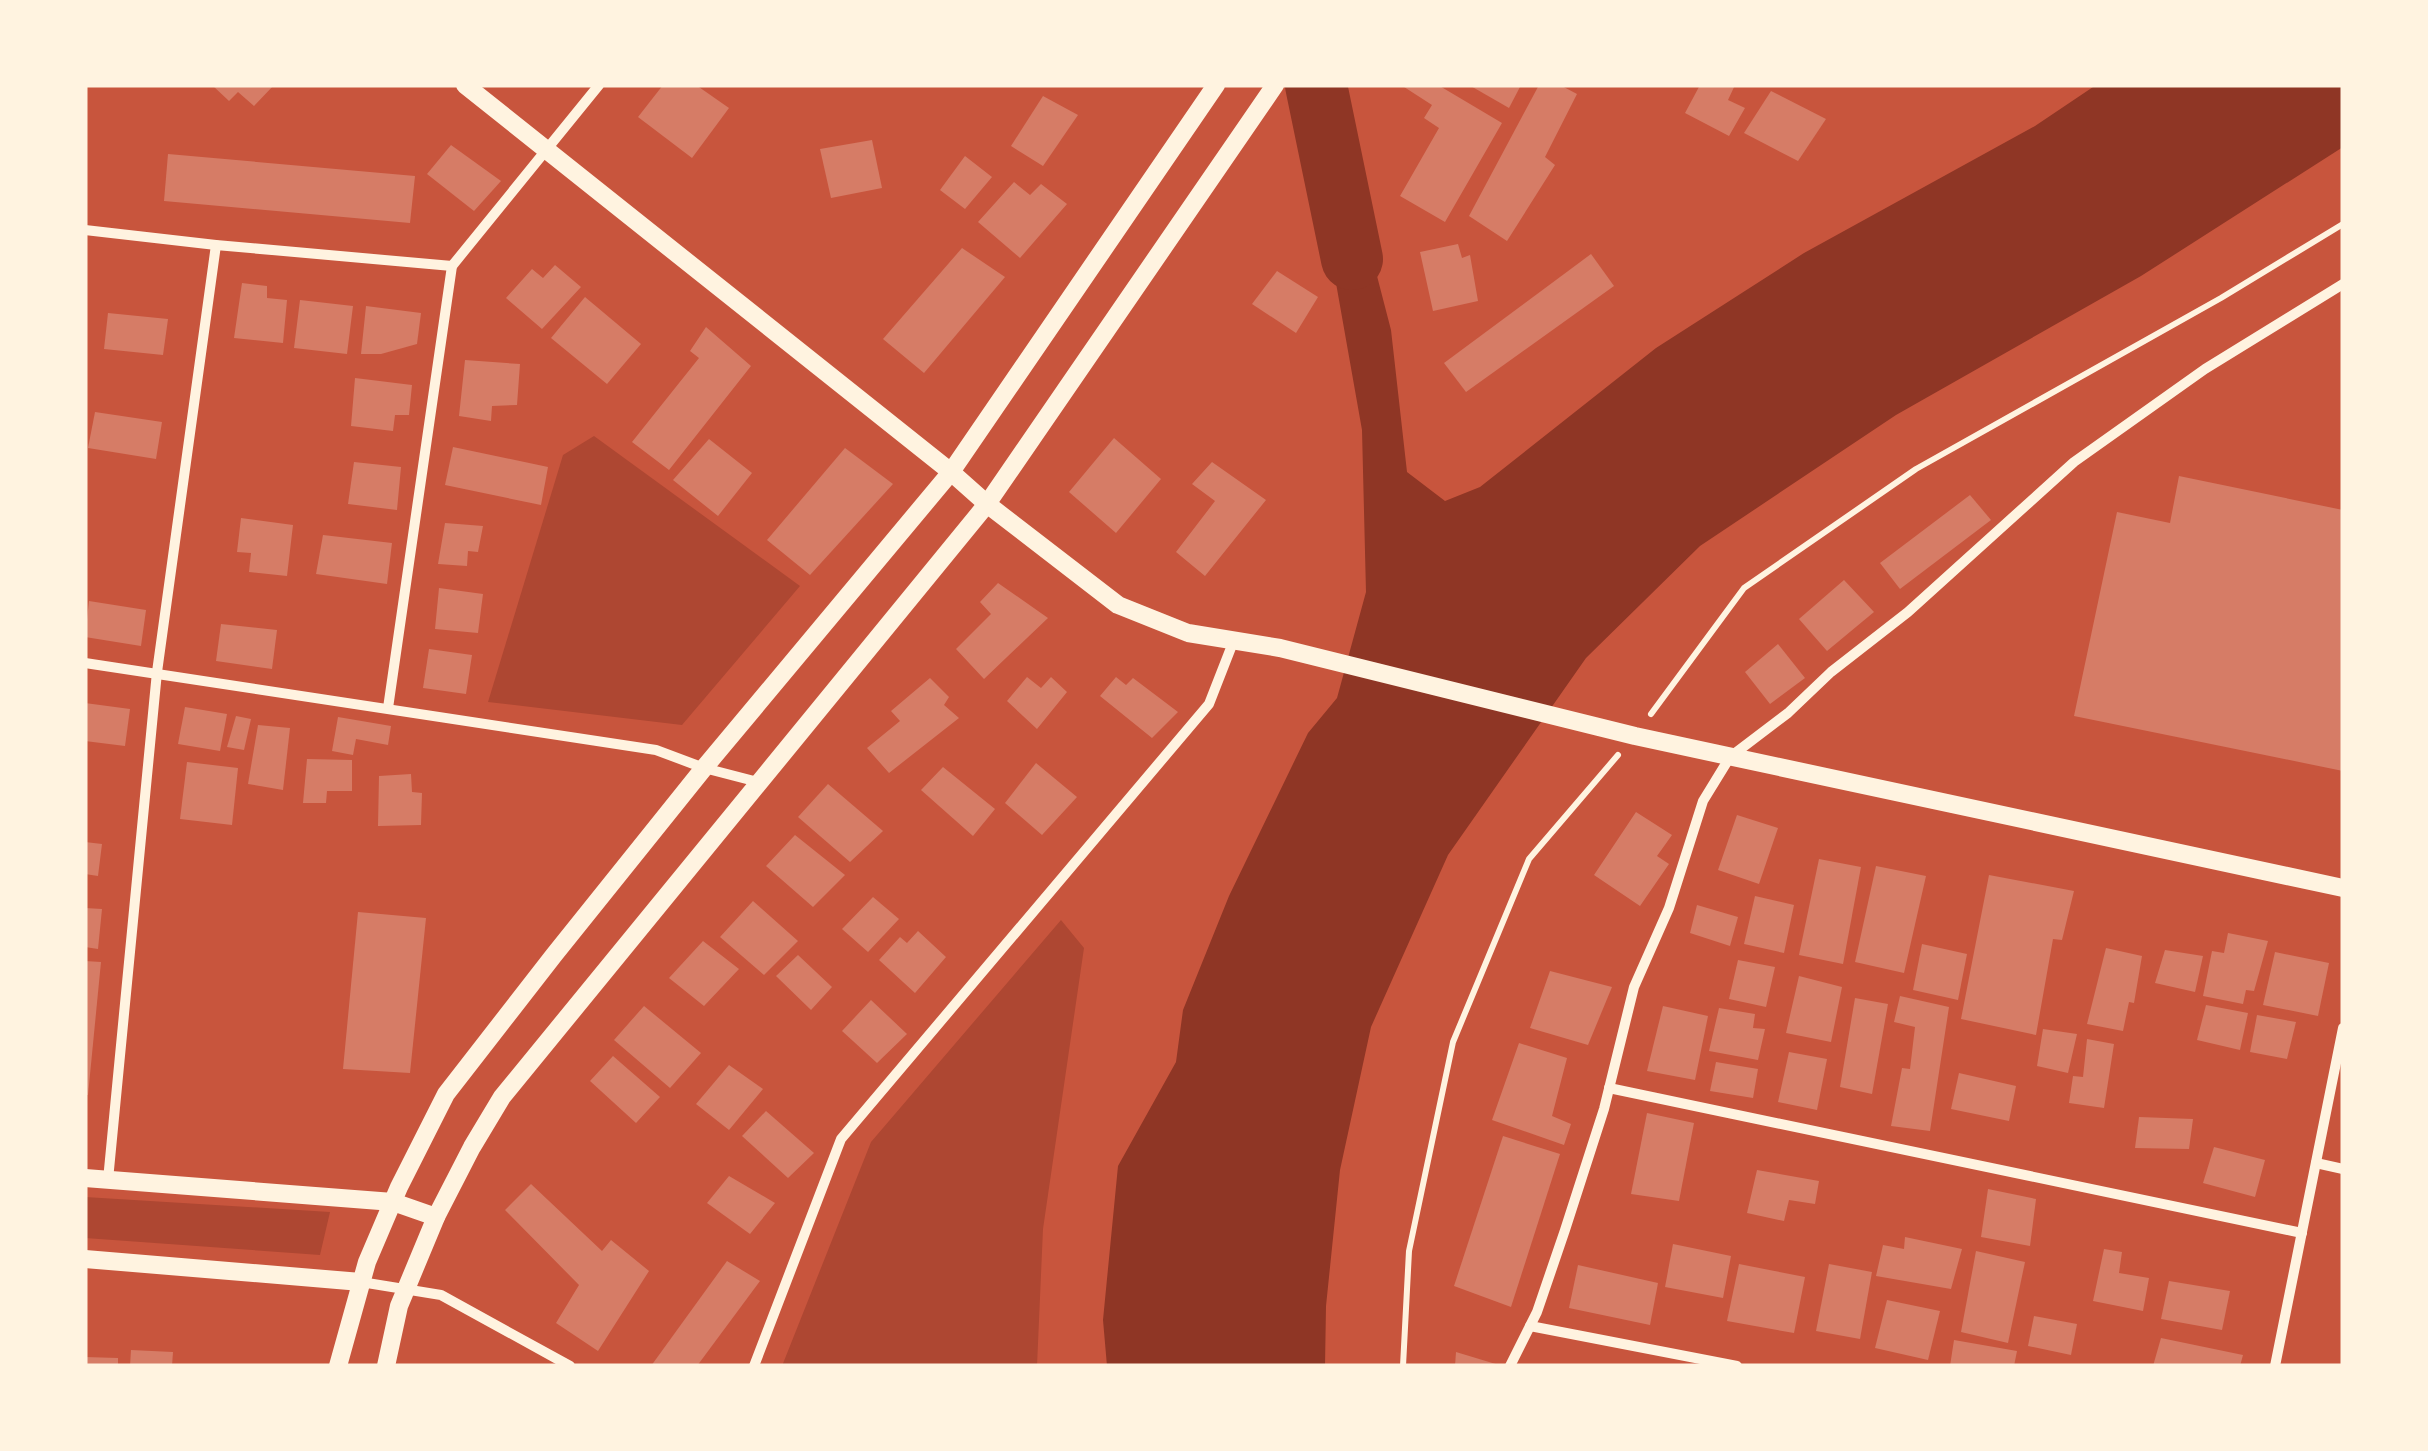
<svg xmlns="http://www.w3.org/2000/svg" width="2428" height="1451" font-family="Karla,sans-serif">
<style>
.green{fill:#ae4732}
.water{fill:#8f3625}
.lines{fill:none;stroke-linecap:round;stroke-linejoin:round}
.river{stroke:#8f3625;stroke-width:62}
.building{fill:#d67c66}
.path{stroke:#fff3e0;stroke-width:6}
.minor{stroke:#fff3e0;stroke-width:10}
.tertiary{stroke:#fff3e0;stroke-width:18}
</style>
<rect width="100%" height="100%" fill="#c8553d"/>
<g class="green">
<polygon points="594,436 800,586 682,725 488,702 563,455"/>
<polygon points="1061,920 1084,948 1043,1229 1037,1366 782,1366 871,1142"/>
<polygon points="85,1197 330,1212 320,1255 85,1238"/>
</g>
<polygon class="water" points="2096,85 2343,85 2343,147 2141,276 1896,415 1700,546 1586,658 1448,855 1371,1027 1340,1170 1326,1306 1325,1366 1107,1366 1103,1320 1118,1166 1176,1062 1183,1010 1229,896 1308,733 1337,698 1366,592 1362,430 1319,187 1349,168 1391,330 1407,472 1445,501 1480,487 1656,348 1804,253 2035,126"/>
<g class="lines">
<polyline class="river" points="1316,85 1352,259"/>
</g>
<g class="building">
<polygon points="212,85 274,85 254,106 238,92 229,101"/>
<polygon points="663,85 696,85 729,108 692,158 638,117"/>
<polygon points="1401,85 1438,85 1502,123 1445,222 1400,196 1439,128 1424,118 1432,105"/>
<polygon points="1469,85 1521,85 1509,108"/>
<polygon points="1539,85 1560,85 1577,94 1545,157 1555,165 1507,241 1469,216"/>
<polygon points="1700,85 1735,85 1728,100 1745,108 1729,136 1685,113"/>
<polygon points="1771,91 1826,119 1798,161 1744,133"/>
<polygon points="1043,96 1078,115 1043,166 1011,146"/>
<polygon points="872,140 882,188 831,198 820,149"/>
<polygon points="451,145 501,181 474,211 427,174"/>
<polygon points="168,154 415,176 410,223 164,201"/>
<polygon points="965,156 992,177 965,209 940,190"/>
<polygon points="1014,182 1030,195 1041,184 1067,204 1020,258 978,222"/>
<polygon points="1458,244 1462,258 1470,255 1478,301 1433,311 1420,252"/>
<polygon points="962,248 1005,277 924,373 883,339"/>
<polygon points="1591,254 1614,286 1466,392 1444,363"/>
<polygon points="555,265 581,287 542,329 506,298 532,269 543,278"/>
<polygon points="1277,271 1318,297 1296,333 1252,304"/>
<polygon points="242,283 267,286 267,298 287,300 283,343 234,338"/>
<polygon points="585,297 641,344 607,384 551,338"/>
<polygon points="300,300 353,306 347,354 294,348"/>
<polygon points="366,306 421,313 417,344 381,354 361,354"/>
<polygon points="108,313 168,319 163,355 104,349"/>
<polygon points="706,327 751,366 669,470 632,442 699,358 690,351"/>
<polygon points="465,360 520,364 517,405 492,406 491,421 459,416"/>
<polygon points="355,378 412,385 409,415 395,415 393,431 351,426"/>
<polygon points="95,412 162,422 156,459 88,448"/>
<polygon points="1114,438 1161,479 1116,533 1069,492"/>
<polygon points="709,439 752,473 718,516 673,480"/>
<polygon points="453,447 548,467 541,505 445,485"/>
<polygon points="845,448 893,484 810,575 767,540"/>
<polygon points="354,462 401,467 397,510 348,504"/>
<polygon points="1212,462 1266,500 1205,576 1176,552 1215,501 1192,484"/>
<polygon points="2179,476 2343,510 2343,771 2074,716 2117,512 2170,523"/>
<polygon points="1970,495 1991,520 1900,589 1880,563"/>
<polygon points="241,518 293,525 287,576 249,572 251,553 237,552"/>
<polygon points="445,523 483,526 478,552 468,551 467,566 438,564"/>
<polygon points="323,535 392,543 387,584 316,574"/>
<polygon points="1844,580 1874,612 1827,651 1799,619"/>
<polygon points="998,583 1048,618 984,679 956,649 991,614 980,602"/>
<polygon points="439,588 483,594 478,633 435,629"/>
<polygon points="89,601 146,610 141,646 85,637"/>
<polygon points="221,624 277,630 272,669 216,661"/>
<polygon points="1778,644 1805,678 1770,704 1745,672"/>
<polygon points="429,649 472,655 466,694 423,688"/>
<polygon points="1027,677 1041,688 1051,677 1067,692 1037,729 1007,701"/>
<polygon points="1116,677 1126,685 1133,678 1178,712 1152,738 1100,696"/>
<polygon points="930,678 949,697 944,705 959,718 889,773 867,748 900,721 891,711"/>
<polygon points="85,703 130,709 125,746 85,741"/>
<polygon points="185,707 227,714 220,751 178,744"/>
<polygon points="236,716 251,719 244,750 227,747"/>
<polygon points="338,717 391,726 388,745 356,739 353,755 332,751"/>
<polygon points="258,725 290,728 283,790 248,784"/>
<polygon points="307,759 352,760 352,791 327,791 326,803 303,803"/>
<polygon points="187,762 238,768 232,825 180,819"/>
<polygon points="1036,763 1077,797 1042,835 1005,803"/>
<polygon points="943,767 995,809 973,836 921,790"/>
<polygon points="411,774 412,792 422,793 421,825 378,826 379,776"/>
<polygon points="828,784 883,831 850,862 798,817"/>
<polygon points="1636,812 1672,835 1657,856 1669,864 1640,906 1594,875"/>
<polygon points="1737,815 1778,828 1759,884 1718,870"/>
<polygon points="795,835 845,875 813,907 766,866"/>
<polygon points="85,842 102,844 98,876 85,874"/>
<polygon points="1819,859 1861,867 1843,964 1799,955"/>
<polygon points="1876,866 1926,876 1904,973 1855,962"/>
<polygon points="1989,875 2074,891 2062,940 2053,939 2036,1035 1961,1019"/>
<polygon points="1755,896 1794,905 1784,953 1744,944"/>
<polygon points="873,897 899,919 868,952 842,929"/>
<polygon points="753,901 798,941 764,975 720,937"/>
<polygon points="1697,905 1738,917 1730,946 1690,933"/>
<polygon points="85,908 102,909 98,949 85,947"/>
<polygon points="358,912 426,918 410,1073 343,1069"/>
<polygon points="918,931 946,957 915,993 879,960 900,937 907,943"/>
<polygon points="2228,933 2268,941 2254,991 2246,990 2243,1004 2203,996 2212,951 2224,953"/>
<polygon points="703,941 739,969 704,1006 669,978"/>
<polygon points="1922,944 1967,954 1958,1000 1913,990"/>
<polygon points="2106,948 2142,956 2134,1003 2129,1002 2123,1031 2087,1024"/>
<polygon points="2165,950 2203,956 2195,992 2155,983"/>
<polygon points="2275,952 2329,963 2318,1016 2263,1005"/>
<polygon points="798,955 832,987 811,1010 776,976"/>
<polygon points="1738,960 1775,967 1766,1007 1729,999"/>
<polygon points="85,961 101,962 88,1095 85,1095"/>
<polygon points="1550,971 1612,987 1588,1045 1530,1028"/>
<polygon points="1799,976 1842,987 1831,1042 1786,1033"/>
<polygon points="1900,996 1949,1007 1930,1131 1891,1126 1902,1068 1910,1069 1915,1027 1894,1022"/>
<polygon points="1855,998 1888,1004 1872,1094 1840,1087"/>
<polygon points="871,1000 907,1034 877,1063 842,1031"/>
<polygon points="2206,1005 2248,1013 2240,1050 2197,1040"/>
<polygon points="644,1006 701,1053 670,1088 614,1040"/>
<polygon points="1663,1006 1708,1016 1695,1080 1647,1071"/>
<polygon points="1719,1008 1755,1014 1753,1028 1765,1029 1758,1060 1709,1051"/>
<polygon points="2257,1015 2296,1022 2287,1059 2250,1052"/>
<polygon points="2043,1029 2077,1034 2068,1073 2037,1066"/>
<polygon points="2087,1039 2114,1044 2104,1108 2069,1103 2073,1076 2083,1077"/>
<polygon points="1519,1043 1567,1058 1552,1116 1571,1124 1564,1145 1492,1120"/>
<polygon points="1789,1052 1827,1059 1817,1110 1778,1102"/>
<polygon points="613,1056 660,1097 636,1123 590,1081"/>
<polygon points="1716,1062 1758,1069 1753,1098 1710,1091"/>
<polygon points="729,1065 763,1089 729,1130 696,1104"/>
<polygon points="1959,1073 2016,1086 2009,1121 1951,1109"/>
<polygon points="766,1111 814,1153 788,1178 742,1136"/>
<polygon points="1647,1113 1694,1123 1679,1201 1631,1194"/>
<polygon points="2139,1117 2193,1119 2189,1149 2135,1148"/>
<polygon points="1503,1136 1560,1154 1511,1307 1454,1286"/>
<polygon points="2214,1147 2265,1160 2255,1197 2203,1183"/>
<polygon points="1757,1170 1819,1181 1815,1204 1789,1200 1784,1221 1747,1213"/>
<polygon points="729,1176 775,1203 750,1234 707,1203"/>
<polygon points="531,1184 602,1251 611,1240 649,1271 598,1351 556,1323 579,1285 505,1210"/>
<polygon points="1988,1189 2036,1199 2030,1246 1981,1237"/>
<polygon points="1905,1237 1962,1249 1951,1289 1876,1276 1883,1245 1904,1249"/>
<polygon points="1673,1244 1731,1256 1723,1298 1665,1287"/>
<polygon points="2104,1249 2122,1252 2119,1273 2149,1278 2143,1311 2093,1301"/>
<polygon points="1976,1251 2025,1262 2008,1343 1961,1332"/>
<polygon points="727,1261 760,1281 697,1366 651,1366"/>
<polygon points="1739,1264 1805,1277 1794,1333 1727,1321"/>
<polygon points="1829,1264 1872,1272 1860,1339 1816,1331"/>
<polygon points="1578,1265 1658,1283 1650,1325 1569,1308"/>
<polygon points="2169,1281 2230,1291 2222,1330 2161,1319"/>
<polygon points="1887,1300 1940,1311 1928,1360 1875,1348"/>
<polygon points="2034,1316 2077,1324 2071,1355 2028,1346"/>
<polygon points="2161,1338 2243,1355 2240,1366 2153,1366"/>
<polygon points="1954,1340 2017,1351 2014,1366 1950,1366"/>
<polygon points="131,1350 173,1352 172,1366 130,1366"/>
<polygon points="1456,1352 1499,1365 1499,1366 1455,1366"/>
<polygon points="85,1357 118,1358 118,1366 85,1366"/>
</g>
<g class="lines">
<g class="path">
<polyline points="1651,714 1744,588 1916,469 2221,298 2343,224"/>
<polyline points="1403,1366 1409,1251 1453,1042 1529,859 1618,755"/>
</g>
<g class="minor">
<polyline points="85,230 216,245 452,266"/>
<polyline points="85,663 656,750 704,768 758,782"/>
<polyline points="388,708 452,266 599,85"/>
<polyline points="1609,1088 2302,1233"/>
<polyline points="2316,1163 2343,1169"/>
<polyline points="108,1180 157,672 216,245"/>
<polyline points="361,1282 441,1295 570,1366"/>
<polyline points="1530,1326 1737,1366"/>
<polyline points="754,1366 841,1139 1209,704 1234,640"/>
<polyline points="1510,1366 1537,1312 1565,1230 1604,1109 1634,987 1669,908 1703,801 1730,757 1788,713 1831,672 1908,612 2074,462 2205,369 2343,284"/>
<polyline points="2275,1366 2343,1028"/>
</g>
<g class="tertiary">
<polyline points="465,85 951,472 987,504 1118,605 1188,633 1280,648 1635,736 2343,888"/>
<polyline points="85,1178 393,1202 436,1217"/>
<polyline points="85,1259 361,1282"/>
<polyline points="338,1366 367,1262 399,1187 446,1094 554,955 704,768 951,472 1216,85"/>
<polyline points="386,1366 399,1306 436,1217 472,1147 502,1097 987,504 1275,85"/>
</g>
</g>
<rect width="2428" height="1451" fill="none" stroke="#fff3e0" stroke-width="175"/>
</svg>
